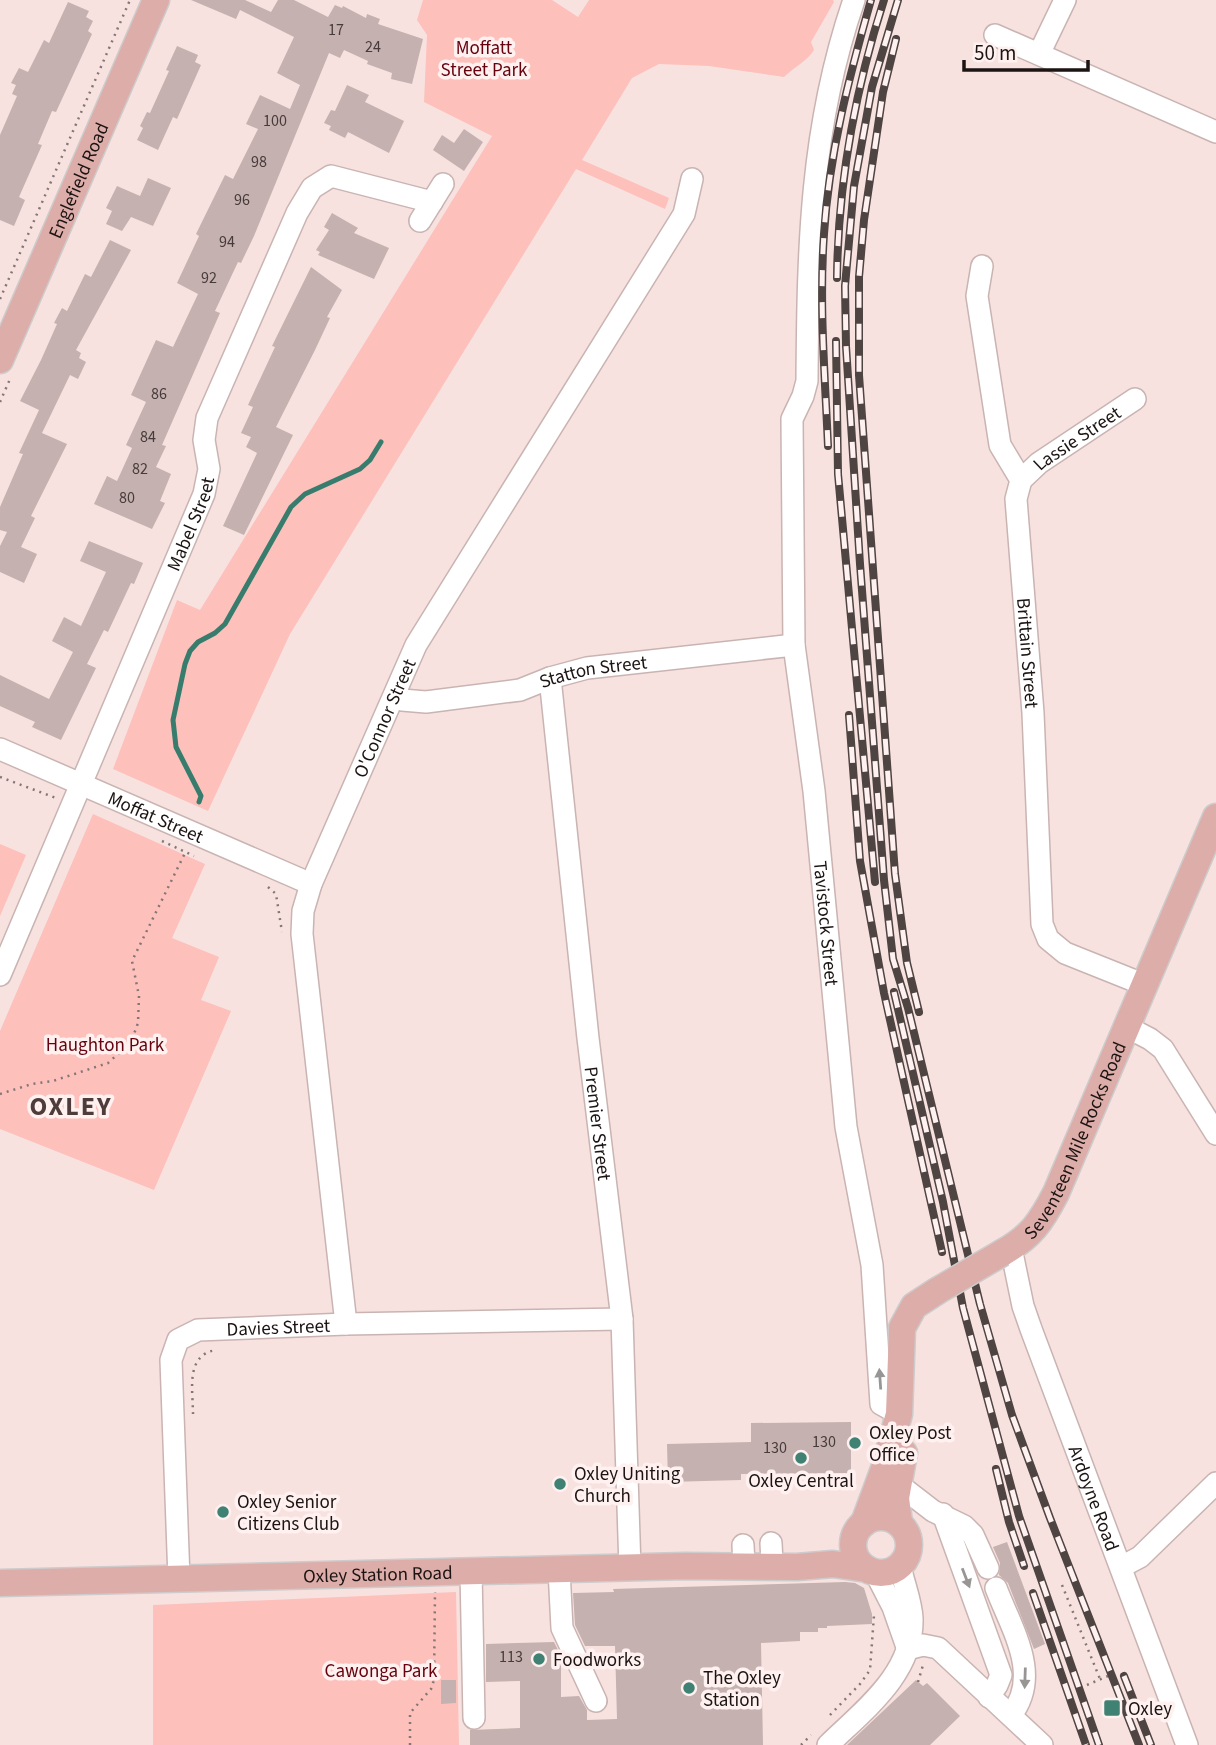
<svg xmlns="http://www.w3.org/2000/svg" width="1216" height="1745" font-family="'Source Sans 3',sans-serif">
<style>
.green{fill:#fdc0bb}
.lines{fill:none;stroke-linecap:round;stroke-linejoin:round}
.stream{stroke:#387c6d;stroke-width:5}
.building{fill:#c5b1af}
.minor-casing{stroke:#c9b4b2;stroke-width:24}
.major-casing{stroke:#cdcbcb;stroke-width:29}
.path{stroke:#847675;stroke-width:2.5;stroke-dasharray:2 5;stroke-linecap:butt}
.minor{stroke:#fff;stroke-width:21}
.major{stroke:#ddada9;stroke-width:26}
.rail-casing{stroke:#4e4442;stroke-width:8}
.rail{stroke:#fff1f0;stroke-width:5;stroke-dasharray:16;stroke-linecap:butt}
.major-bridge-casing{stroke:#cdcbcb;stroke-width:29;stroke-linecap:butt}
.major-bridge{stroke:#ddada9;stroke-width:26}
.oneway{fill:#989595}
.poi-dot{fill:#3f8172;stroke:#fff1f0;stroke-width:2.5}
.labels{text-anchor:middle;stroke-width:7;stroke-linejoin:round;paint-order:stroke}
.number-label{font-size:16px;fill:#463b3a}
.park-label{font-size:19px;fill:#66020d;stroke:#fff1f0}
.street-label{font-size:19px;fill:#1b1413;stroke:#fff1f0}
.poi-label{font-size:19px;fill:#1b1413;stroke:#fff1f0;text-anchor:start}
.district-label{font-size:26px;font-weight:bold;letter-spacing:2px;fill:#4d3c3a;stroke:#fff1f0}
</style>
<rect width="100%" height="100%" fill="#f8e2e0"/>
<g class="green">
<path d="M 423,0 L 552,0 L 578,17 L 589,0 L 833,0 L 834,2 L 811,42 L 814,50 C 806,62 794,67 784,77 L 709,66 L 659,64 L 632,78 L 582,160 L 669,198 L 665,209 L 576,169 L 290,634 L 208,811 L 113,769 L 177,600 L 200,610 L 492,136 L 424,102 L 427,35 L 417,20 Z"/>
<polygon points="93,814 205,864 172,938 219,957 201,1000 231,1011 154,1190 0,1129 0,1031"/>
<polygon points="0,844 26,855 0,916"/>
<polygon points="456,1592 459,1745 153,1745 153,1605"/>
</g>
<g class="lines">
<polyline class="stream" points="199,802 201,796 176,747 173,720 185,664 190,651 198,642 215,633 225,624 291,507 305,494 360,469 370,460 381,442"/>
</g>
<g class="building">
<polygon points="191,0 245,0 271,12 278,0 294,0 328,17 335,5 342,8 343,6 366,18 367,14 380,19 378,24 423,39 412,84 391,79 392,73 367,64 368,61 344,50 340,58 329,53 254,236 241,263 238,262 215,311 220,313 162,445 166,446 156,467 171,474 160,501 165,503 152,529 94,504 107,476 117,481 132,448 126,445 146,402 131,395 156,340 173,347 198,294 177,283 199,236 196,234 225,175 233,179 258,129 246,124 260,95 290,109 300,85 277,73 294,37 240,10 236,19"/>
<polygon points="68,2 89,11 86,17 93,21 88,31 92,34 56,112 52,111 38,144 42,145 19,197 25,200 14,226 0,220 0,135 17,96 12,94 16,85 11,83 19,68 28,72 44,40 49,43"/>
<polygon points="177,46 198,55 195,62 201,65 177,119 173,117 158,150 137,140 143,128 140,126 147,112 150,113 169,71 166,70"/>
<polygon points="347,85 369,95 365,102 404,121 389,153 348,132 345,138 329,130 331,126 324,123 331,110 335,111"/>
<polygon points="464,129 483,142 464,171 433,150 442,135 454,143"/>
<polygon points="148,178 171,188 153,226 131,217 122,231 106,224 112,211 106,208 117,186 140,196"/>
<polygon points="332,213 358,228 354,233 389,248 374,279 318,255 320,252 316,250 329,230 324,227"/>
<polygon points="110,240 131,250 76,350 81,353 79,358 86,362 78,379 70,375 42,433 67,444 31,516 35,518 21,547 37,554 24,583 0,572 0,546 7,532 0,530 0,507 23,454 19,453 39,410 20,401 41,360 57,324 54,323 62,308 67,311 85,274 91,277"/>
<polygon points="311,267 342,290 327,317 330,318 315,350 276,427 293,435 244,535 223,526 257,453 246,447 251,437 241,433 253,407 248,405 275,347 272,346"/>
<polygon points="89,541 143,563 134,584 131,583 108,632 104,630 87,664 96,668 61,740 32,727 35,722 0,706 0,675 49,699 73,652 52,641 64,617 81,626 106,572 80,561"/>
<polygon points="851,1422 851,1473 741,1474 741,1480 668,1482 667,1444 751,1442 751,1423"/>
<polygon points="1007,1542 1045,1644 1034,1649 1008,1583 999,1575 1000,1563 993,1547"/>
<polygon points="845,1582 855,1583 864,1588 872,1614 872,1624 827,1626 827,1628 818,1628 818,1632 800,1632 800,1641 761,1643 763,1745 470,1745 470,1730 520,1728 520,1681 486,1682 486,1644 554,1642 561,1656 561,1697 579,1696 587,1710 587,1720 617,1719 615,1646 585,1646 575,1625 573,1593 614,1592 613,1589"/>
<polygon points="441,1680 456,1680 456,1703 441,1704"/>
<polygon points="916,1680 923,1686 927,1683 960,1716 930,1745 847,1745"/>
</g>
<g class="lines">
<defs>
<g id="minor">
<path id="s1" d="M 854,0 C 810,128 808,248 807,381 L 803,396 L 792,419 L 794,645 L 814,791 L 846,1127 L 872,1265 L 881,1404 L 899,1414"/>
<polyline points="995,35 1216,132"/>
<polyline points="1039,54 1065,0"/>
<polyline points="420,221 443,184"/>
<path id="s2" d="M 982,266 L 977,296 L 1000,445 L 1021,480 L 1016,499 L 1033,713 L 1042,924 L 1048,939 L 1065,953 L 1145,985"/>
<path id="s3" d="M 1021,480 L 1039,463 L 1135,399"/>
<path id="s4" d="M 550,678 L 588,1038 L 622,1319 L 630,1569"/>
<path id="s5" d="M 395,696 L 402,700 L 426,702 L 520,690 L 550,678 L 587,668 L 794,645"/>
<path id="s6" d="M 0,749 L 311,884"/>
<path id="s7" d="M 0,975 L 204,494 L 209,469 L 204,440 L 207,418 L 297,213 L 312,188 L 331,176 L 432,202"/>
<polyline points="1127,1027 1150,1039 1163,1049 1216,1134"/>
<path id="s8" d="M 1011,1248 L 1023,1306 L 1031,1329 L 1187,1745"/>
<path id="s9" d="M 346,1324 L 302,934 L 303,911 L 311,884 L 416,645 L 684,214 L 692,179"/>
<polyline points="898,1484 933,1511 964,1526 973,1535 988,1568"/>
<polyline points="943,1514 1001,1675 997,1685 989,1697"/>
<polyline points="771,1543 772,1563"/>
<polyline points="743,1545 744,1566"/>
<polyline points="1121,1567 1140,1557 1216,1483"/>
<polyline points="559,1570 562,1628 596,1701"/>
<polyline points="471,1572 474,1718"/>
<polyline points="875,1572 893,1607 907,1647"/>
<path id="s10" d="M 179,1579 L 171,1360 L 178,1340 L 198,1330 L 346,1324 L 622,1319"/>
<path d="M 996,1588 C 1012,1630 1042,1675 1011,1715"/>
<polyline points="907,1649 923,1645 938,1648 1042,1745"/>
<path d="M 828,1745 C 864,1710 914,1673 912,1618 C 911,1600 903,1582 900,1565"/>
</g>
<g id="major">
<path id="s11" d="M 0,360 L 156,0"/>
<path id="s12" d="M 1002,1253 C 1031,1237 1041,1222 1056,1193 L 1216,817"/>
<circle cx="881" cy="1545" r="28"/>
<polyline points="864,1523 884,1469 899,1414 902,1328 914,1306 937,1291"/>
<polyline points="899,1523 896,1498 904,1453"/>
<path id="s13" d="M 0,1583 L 685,1566 L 797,1567 L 833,1564 L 867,1569"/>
</g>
</defs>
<use href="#minor" class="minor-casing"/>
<use href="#major" class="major-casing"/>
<g class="path">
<polyline points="0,299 130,0"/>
<polyline points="0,402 10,379"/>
<polyline points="0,777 56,798"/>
<polyline points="162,841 194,856"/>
<polyline points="268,887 276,894 282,932"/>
<polyline points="0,1094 32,1084 53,1081 108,1063 131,1042 138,1023 139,996 132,961 185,853"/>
<path d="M 193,1414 C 193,1390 185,1355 216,1350"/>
<polyline points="1062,1585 1100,1679"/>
<polyline points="918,1682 923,1665"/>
<polyline points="1087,1685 1108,1676"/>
<polyline points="830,1715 860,1684 870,1670 874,1615"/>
<polyline points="410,1745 410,1713 431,1689 434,1680 435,1592"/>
<polyline points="801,1745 811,1735"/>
</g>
<use href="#minor" class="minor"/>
<use href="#major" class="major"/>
<defs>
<g id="rail">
<polyline points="898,0 872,87 854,186 845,286 846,346 860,564 884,880 893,959 908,1008 980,1304 1012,1415 1050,1518 1139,1745"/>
<polyline points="896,39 883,92 864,220 859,277 859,375 895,874 907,963 919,1012"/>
<path d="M 837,278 C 838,183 855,90 884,0"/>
<polyline points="836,341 838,474 875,882"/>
<path d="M 828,446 C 825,376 819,304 824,234 C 829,154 849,77 871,0"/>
<polyline points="849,715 860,861 884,993 942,1252"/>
<polyline points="894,992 943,1202 963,1308 1019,1516 1099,1745"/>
<polyline points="996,1469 1009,1522 1024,1566"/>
<polyline points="1033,1593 1086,1745"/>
<polyline points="1124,1676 1151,1745"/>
</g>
</defs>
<use href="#rail" class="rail-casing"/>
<use href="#rail" class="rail"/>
<defs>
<polyline id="major-bridge" points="937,1291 1002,1253"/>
</defs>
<use href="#major-bridge" class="major-bridge-casing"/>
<use href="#major-bridge" class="major-bridge"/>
</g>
<defs><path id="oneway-solid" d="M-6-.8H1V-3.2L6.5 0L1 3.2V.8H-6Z" transform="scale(1.75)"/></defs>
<g class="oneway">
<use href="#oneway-solid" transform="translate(880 1379) rotate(-94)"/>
<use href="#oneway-solid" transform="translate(966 1578) rotate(69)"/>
<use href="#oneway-solid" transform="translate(1025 1678) rotate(92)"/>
</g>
<g class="poi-dot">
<circle cx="855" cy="1443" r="7"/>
<circle cx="801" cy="1458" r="7"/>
<circle cx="560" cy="1484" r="7"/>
<circle cx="223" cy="1512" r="7"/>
<circle cx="539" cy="1659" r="7"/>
<circle cx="689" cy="1688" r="7"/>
<rect x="1103" y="1699" width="18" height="18" rx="3.5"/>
</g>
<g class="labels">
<g class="number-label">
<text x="336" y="35">17</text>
<text x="373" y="52">24</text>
<text x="275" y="126">100</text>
<text x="259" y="167">98</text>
<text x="242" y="205">96</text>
<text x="227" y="247">94</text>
<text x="209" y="283">92</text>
<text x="159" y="399">86</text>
<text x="148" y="442">84</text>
<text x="140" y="474">82</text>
<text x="127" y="503">80</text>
<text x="824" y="1447">130</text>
<text x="775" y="1453">130</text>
<text x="511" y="1662">113</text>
</g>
<g class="park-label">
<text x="484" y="54">Moffatt<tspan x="484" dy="22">Street Park</tspan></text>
<text x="105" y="1051">Haughton Park</text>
<text x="381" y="1677">Cawonga Park</text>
</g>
<g class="street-label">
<text dy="7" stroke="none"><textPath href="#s11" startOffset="196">Englefield Road</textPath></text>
<text dy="7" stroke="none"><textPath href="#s3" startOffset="70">Lassie Street</textPath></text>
<text dy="7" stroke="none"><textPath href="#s7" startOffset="490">Mabel Street</textPath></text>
<text dy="7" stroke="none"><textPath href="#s2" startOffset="396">Brittain Street</textPath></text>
<text dy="7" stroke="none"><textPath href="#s5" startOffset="203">Statton Street</textPath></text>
<text dy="7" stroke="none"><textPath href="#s9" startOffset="625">O'Connor Street</textPath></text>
<text dy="7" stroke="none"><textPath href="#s6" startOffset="170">Moffat Street</textPath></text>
<text dy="7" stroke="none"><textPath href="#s1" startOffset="933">Tavistock Street</textPath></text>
<text dy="7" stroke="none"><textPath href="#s4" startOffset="448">Premier Street</textPath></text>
<text dy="7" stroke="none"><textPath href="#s12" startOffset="138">Seventeen Mile Rocks Road</textPath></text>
<text dy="7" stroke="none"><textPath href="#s10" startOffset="343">Davies Street</textPath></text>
<text dy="7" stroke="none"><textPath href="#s8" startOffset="264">Ardoyne Road</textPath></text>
<text dy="7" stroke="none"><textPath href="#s13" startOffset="378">Oxley Station Road</textPath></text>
</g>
<g class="poi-label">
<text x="869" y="1439">Oxley Post<tspan x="869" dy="22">Office</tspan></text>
<text x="574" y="1480">Oxley Uniting<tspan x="574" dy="22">Church</tspan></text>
<text x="801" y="1487" text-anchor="middle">Oxley Central</text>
<text x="237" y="1508">Oxley Senior<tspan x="237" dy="22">Citizens Club</tspan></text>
<text x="553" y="1666">Foodworks</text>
<text x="703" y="1684">The Oxley<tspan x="703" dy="22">Station</tspan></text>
<text x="1128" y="1715">Oxley</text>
</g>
<g class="district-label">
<text x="71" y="1115">OXLEY</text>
</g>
</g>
<path d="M964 60v10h124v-10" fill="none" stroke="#1b1413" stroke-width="3.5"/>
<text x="974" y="60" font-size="21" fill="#1b1413" stroke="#fff1f0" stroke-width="5" paint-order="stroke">50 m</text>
</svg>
